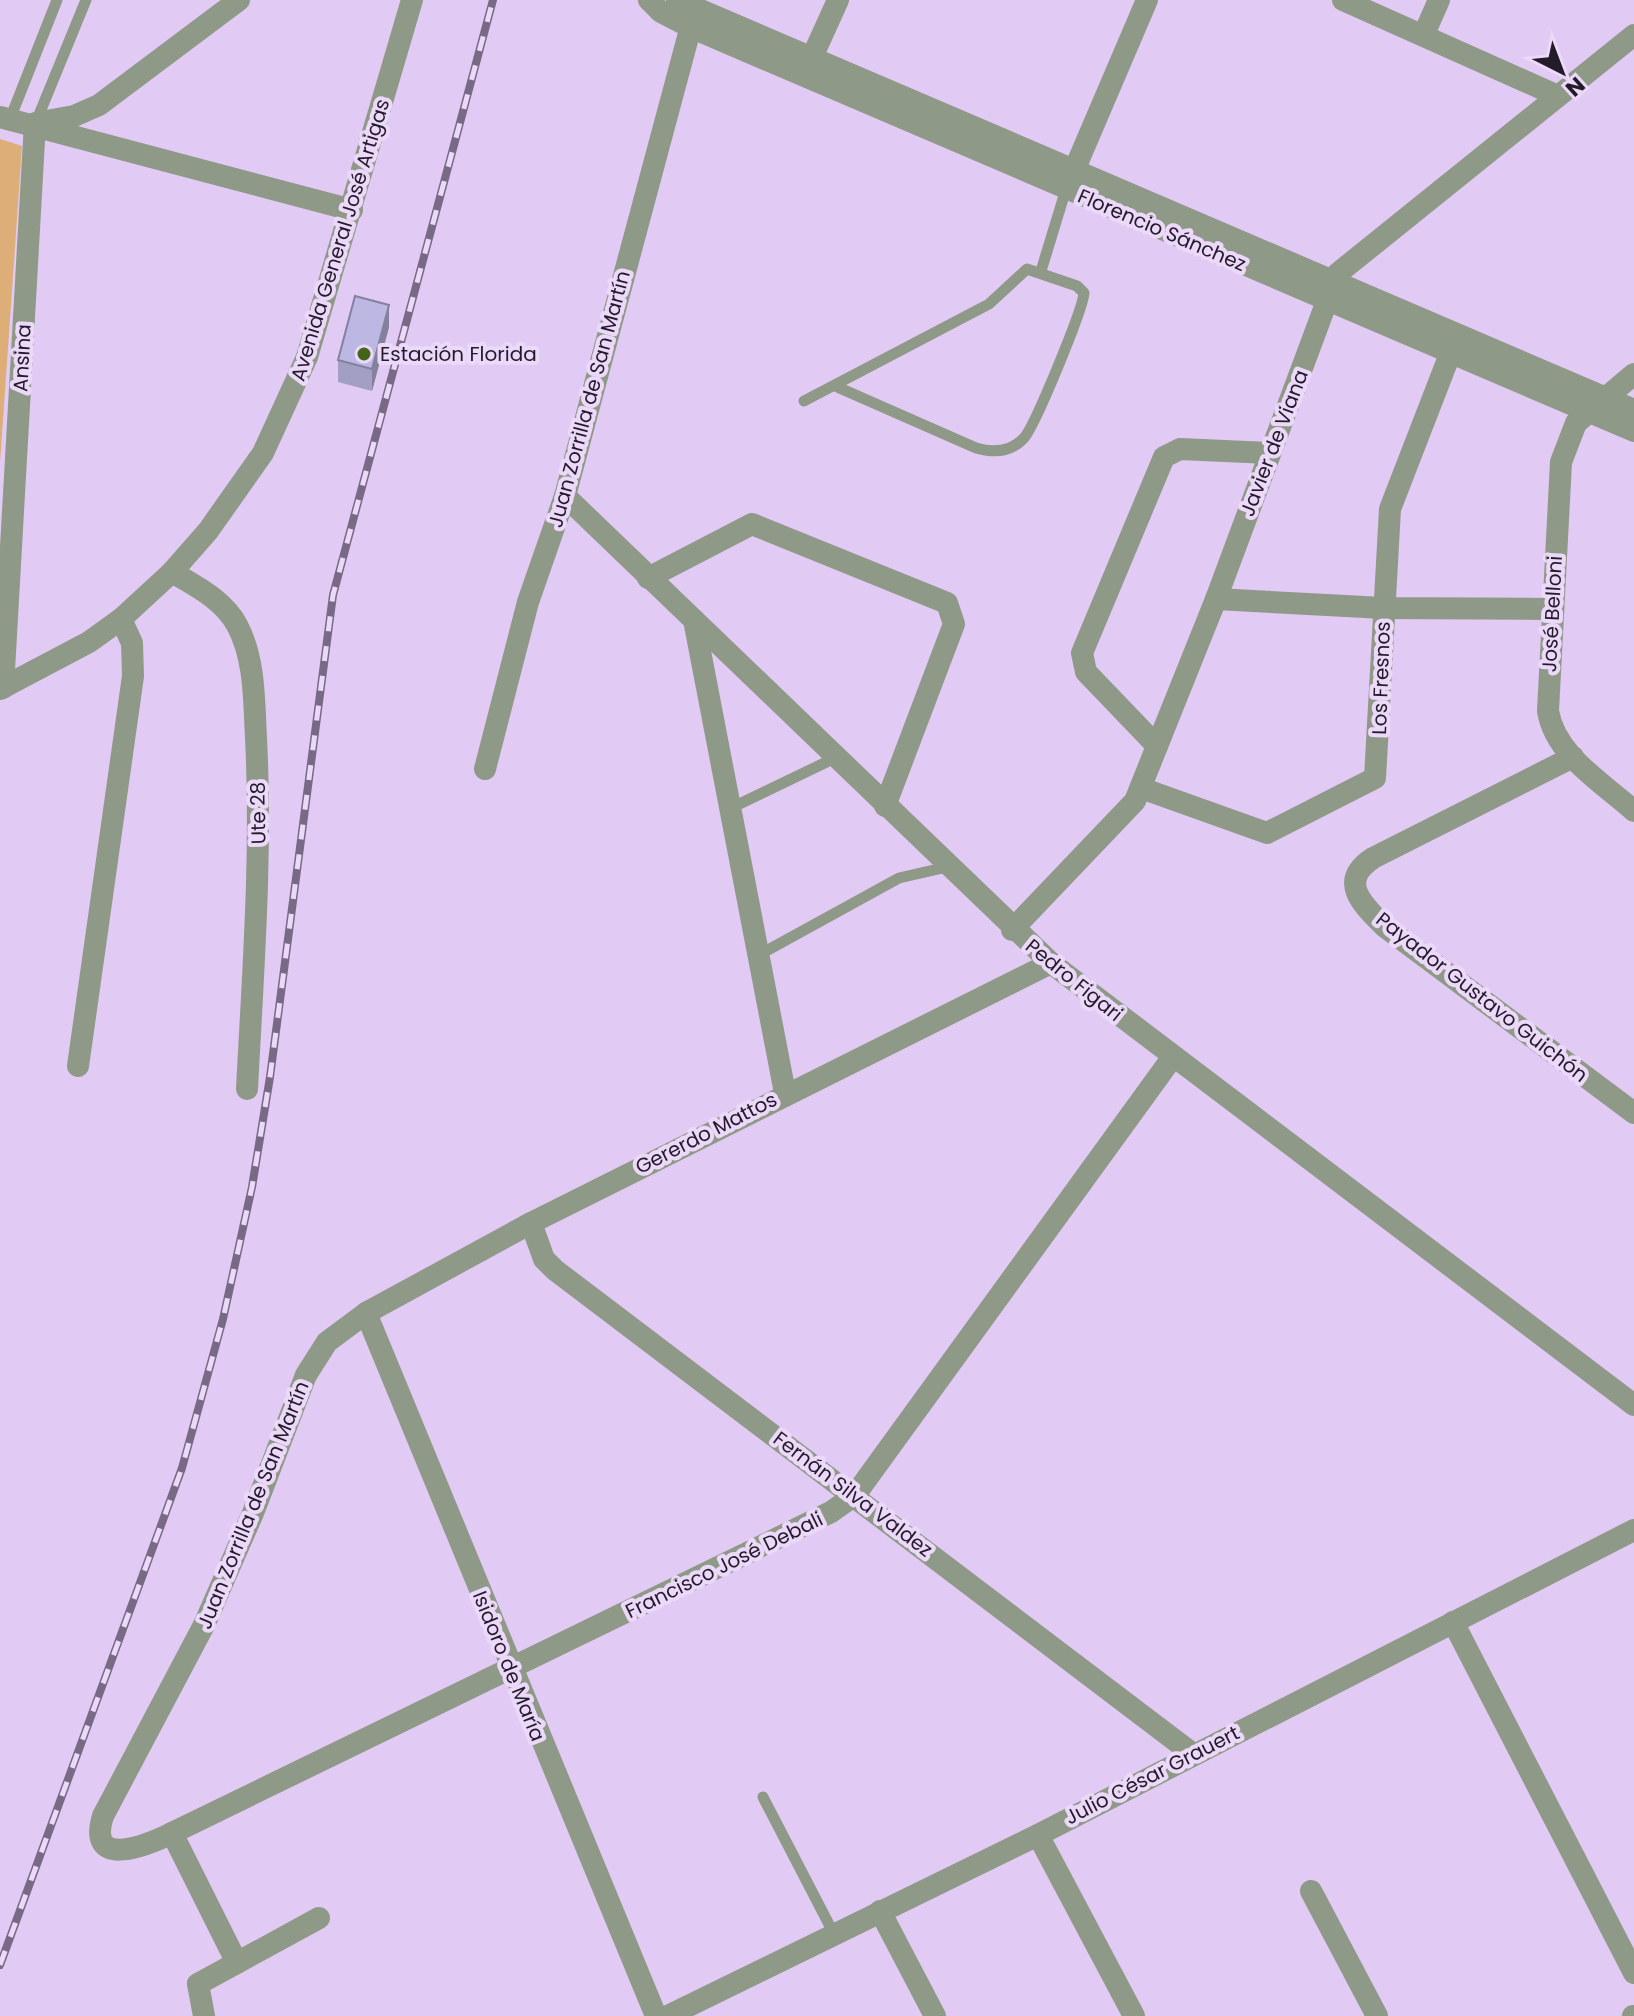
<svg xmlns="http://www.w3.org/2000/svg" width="1634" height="2016" font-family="Poppins,sans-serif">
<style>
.park{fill:#ddae78}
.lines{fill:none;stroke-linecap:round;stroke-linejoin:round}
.service{stroke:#8f9987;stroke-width:11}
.minor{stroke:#8f9987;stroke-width:22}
.tertiary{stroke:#8f9987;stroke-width:22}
.rail-casing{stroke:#786984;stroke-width:8}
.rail{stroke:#ecd9fa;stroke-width:5;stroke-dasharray:15;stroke-linecap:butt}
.wall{fill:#a39ec3}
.shaded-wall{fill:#84819f}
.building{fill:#bdb8e3;stroke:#84819f;stroke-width:2}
.poi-dot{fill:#44641a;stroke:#ecd9fa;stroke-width:3}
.labels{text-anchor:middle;stroke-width:8;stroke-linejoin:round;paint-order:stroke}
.street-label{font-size:20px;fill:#231b2a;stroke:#ecd9fa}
.poi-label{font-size:20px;fill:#231b2a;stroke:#ecd9fa;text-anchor:start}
</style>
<rect width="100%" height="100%" fill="#e1caf3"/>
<polygon class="park" points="0,139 22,146 0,463"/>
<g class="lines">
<g class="service">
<polyline points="10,119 57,0"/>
<polyline points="36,122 86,0"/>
<polyline points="1041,271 1066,189"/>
<path d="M 804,401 L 989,304 L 1027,269 L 1077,286 L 1084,293 C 1083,309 1034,429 1023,439 C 1010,452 993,453 976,448 L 835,386"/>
<polyline points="729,809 839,756"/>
<polyline points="757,956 899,878 947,867"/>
<polyline points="763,1797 834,1934"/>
</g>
<g class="minor">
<polyline points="1343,0 1558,96"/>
<polyline points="1424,34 1439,0"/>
<polyline points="804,75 838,0"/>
<polyline points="0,117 352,210"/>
<polyline points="1067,187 1147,0"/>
<path d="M 1634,374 L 1576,423 L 1561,462 L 1548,711 C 1555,755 1603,783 1634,811"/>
<polyline points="565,496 1051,963 1634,1405"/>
<path d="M 172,572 C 195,586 223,599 237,625 C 255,658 254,701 256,738 C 262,855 253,972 247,1089"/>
<polyline points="648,578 752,524 947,603 954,624 885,806"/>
<polyline points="1216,599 1383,608 1551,609"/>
<polyline points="694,620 785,1093"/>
<polyline points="3,688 35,123 74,116 99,105 239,0"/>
<polyline points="1157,746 1086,672 1082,653 1164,457 1180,449 1269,453"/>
<path d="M 1573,757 L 1373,858 C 1337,882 1363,905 1385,927 L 1634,1113"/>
<polyline points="485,769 528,602 565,496 695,11"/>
<polyline points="1141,788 1267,833 1375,778 1390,509 1457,336"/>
<polyline points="1012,930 1135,801 1216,599 1337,274 1634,35"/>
<path d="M 1051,963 L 531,1223 L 366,1313 L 327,1342 L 306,1375 L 253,1513 L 204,1625 L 103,1816 C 87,1868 142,1847 166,1836 L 831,1512 L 855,1495 L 1172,1058"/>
<polyline points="78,1066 133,676 132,643 121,619"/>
<polyline points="531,1223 544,1259 555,1270 1193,1754"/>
<polyline points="366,1313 656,2016"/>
<polyline points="1453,1622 1634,1973"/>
<polyline points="172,1833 237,1963"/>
<polyline points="1038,1835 1134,2016"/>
<polyline points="1311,1891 1377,2016"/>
<polyline points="880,1911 935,2016"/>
<polyline points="204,2016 198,1984 319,1918"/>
<polyline points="668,2016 1038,1835 1634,1530"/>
<polyline points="1633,2016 1634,2016"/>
</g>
<g class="tertiary">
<polyline points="649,0 661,12 690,27 1634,431"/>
<polyline points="677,0 1634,410"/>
<polyline points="0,689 89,642 121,619 172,572 208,531 263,453 307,357 412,0"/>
</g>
<defs>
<polyline id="rail" points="0,1965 182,1468 223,1319 252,1187 270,1077 333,595 493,0"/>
</defs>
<use href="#rail" class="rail-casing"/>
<use href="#rail" class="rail"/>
</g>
<polygon class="wall" points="389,327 372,391 338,382 338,360"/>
<polygon class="shaded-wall" points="389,305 389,327 372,391 372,369"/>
<polygon class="building" points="355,296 389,305 372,369 338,360"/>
<circle class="poi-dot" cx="364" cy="354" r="8"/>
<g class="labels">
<g class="street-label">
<text transform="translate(1162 230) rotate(23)" y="7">Florencio Sánchez</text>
<text transform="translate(340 240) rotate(-73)" y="7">Avenida General José Artigas</text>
<text transform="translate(22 358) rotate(-87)" y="7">Ansina</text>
<text transform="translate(589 399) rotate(-75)" y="7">Juan Zorrilla de San Martín</text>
<text transform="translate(1274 443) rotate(-69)" y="7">Javier de Viana</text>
<text transform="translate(1552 614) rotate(-87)" y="7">José Belloni</text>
<text transform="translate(1381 678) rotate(-88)" y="7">Los Fresnos</text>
<text transform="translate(258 813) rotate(-91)" y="7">Ute 28</text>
<text transform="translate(1074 980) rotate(39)" y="7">Pedro Figari</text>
<text transform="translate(1482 997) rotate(38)" y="7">Payador Gustavo Guichón</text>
<text transform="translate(706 1133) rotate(-27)" y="7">Gererdo Mattos</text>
<text transform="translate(853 1494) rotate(37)" y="7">Fernán Silva Valdez</text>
<text transform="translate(253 1505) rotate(-68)" y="7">Juan Zorrilla de San Martín</text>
<text transform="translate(724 1565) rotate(-26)" y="7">Francisco José Debali</text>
<text transform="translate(509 1666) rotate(68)" y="7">Isidoro de María</text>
<text transform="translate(1152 1775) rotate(-27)" y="7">Julio César Grauert</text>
</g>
<g class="poi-label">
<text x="380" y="361">Estación Florida</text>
</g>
</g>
<g transform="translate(1562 72) rotate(138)" stroke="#ecd9fa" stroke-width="6" paint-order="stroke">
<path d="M0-6L14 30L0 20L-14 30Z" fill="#231b2a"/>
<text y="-12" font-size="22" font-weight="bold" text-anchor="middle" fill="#231b2a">N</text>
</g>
</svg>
